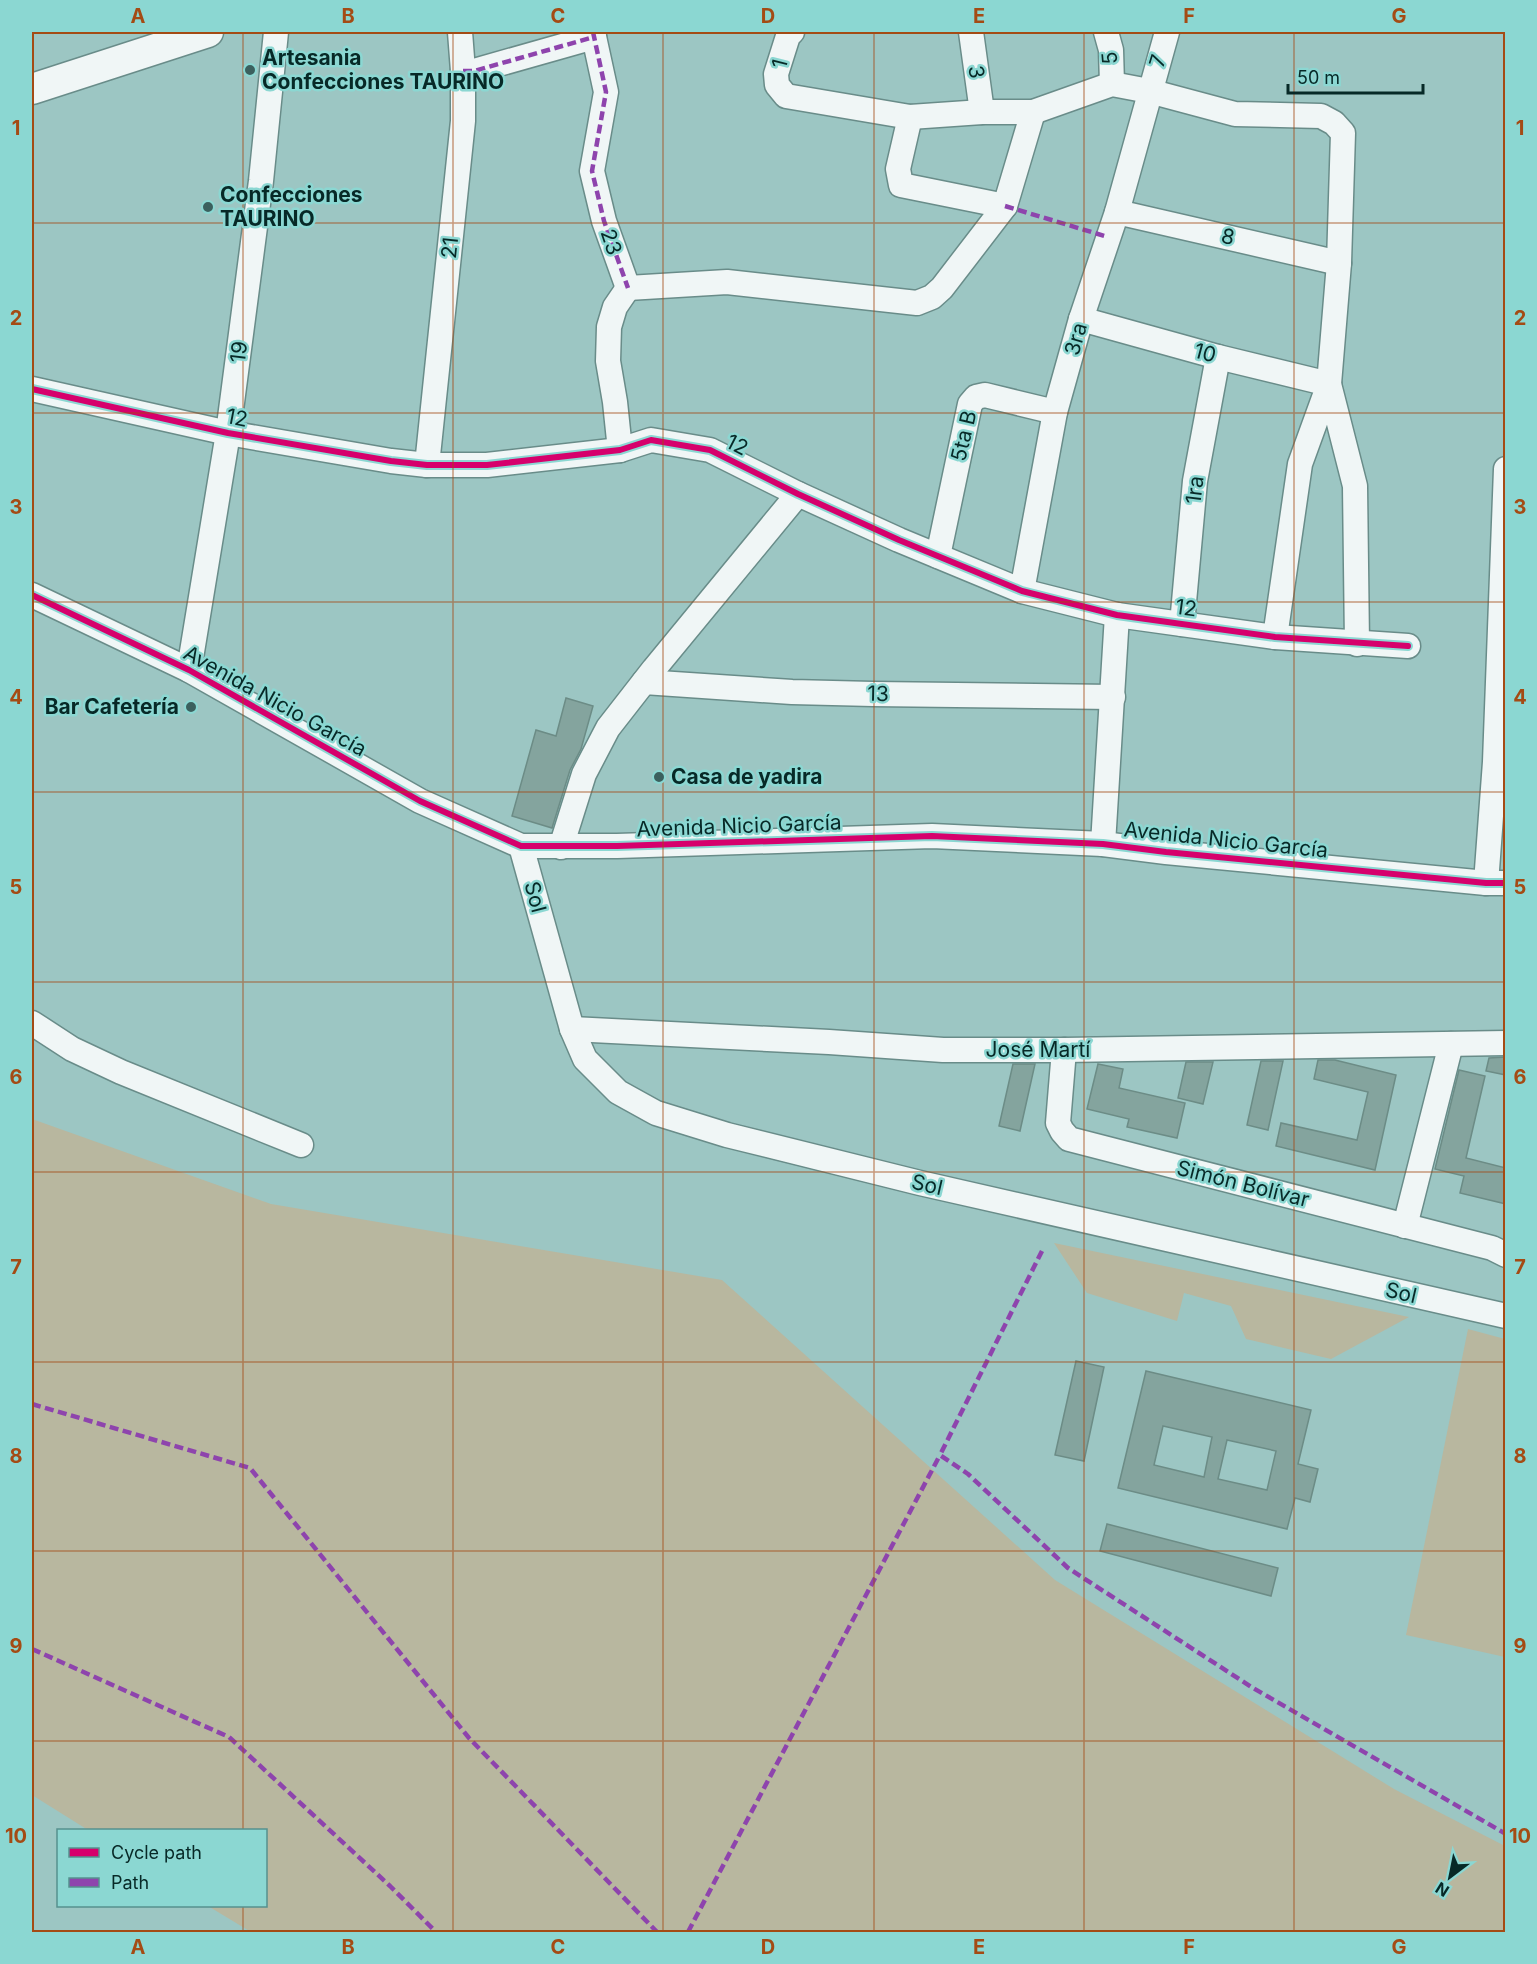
<svg xmlns="http://www.w3.org/2000/svg" width="1537" height="1964" font-family="Inter,sans-serif">
<style>
.green{fill:#b8b79f}
.building{fill:#84a49e;stroke:#6c8c86;stroke-width:1.5;fill-rule:evenodd}
.lines{fill:none;stroke-linecap:round;stroke-linejoin:round}
.minor-casing{stroke:#698c89;stroke-width:27}
.major-casing{stroke:#698c89;stroke-width:33}
.minor{stroke:#f0f6f6;stroke-width:24}
.major{stroke:#f0f6f6;stroke-width:30}
.quiet{stroke:#8e44ad;stroke-width:4.5;stroke-dasharray:9 4.5;stroke-linecap:butt}
.cycleway-casing{stroke:#8bd7d2;stroke-width:10}
.cycleway{stroke:#d6006c;stroke-width:6}
.grid{fill:none;stroke:#a44b14;stroke-width:1.5;stroke-opacity:0.55}
.poi-dot{fill:#3b605e;stroke:#8bd7d2;stroke-width:2}
.labels{text-anchor:middle;stroke-width:5;stroke-linejoin:round;paint-order:stroke}
.poi-label{font-size:21px;font-weight:bold;fill:#072927;stroke:#8bd7d2;text-anchor:start}
.street-label{font-size:21px;fill:#072927;stroke:#8bd7d2}
.neatline{fill:none;stroke:#a44b14;stroke-width:2}
.grid-label{font-size:20px;text-anchor:middle;font-weight:bold;fill:#a44b14}
</style>
<rect width="100%" height="100%" fill="#9cc6c3"/>
<g class="green">
<polygon points="32,1119 271,1204 722,1280 1055,1580 1394,1789 1505,1846 1505,1932 251,1932 208,1906 266,1906 266,1830 88,1830 32,1795"/>
<polygon points="1054,1243 1409,1317 1331,1359 1246,1339 1231,1306 1184,1293 1177,1321 1087,1293"/>
<polygon points="1468,1329 1505,1339 1505,1657 1406,1635"/>
</g>
<g class="building">
<polygon points="566,698 593,706 581,749 570,770 552,828 512,816 536,730 556,736"/>
<polygon points="1506,1057 1506,1075 1486,1071 1489,1058"/>
<polygon points="1318,1060 1335,1060 1396,1075 1375,1170 1276,1146 1281,1123 1357,1140 1368,1092 1314,1079"/>
<polygon points="1261,1061 1283,1061 1268,1130 1247,1125"/>
<polygon points="1186,1062 1213,1062 1203,1104 1178,1098"/>
<polygon points="1013,1064 1035,1064 1020,1131 999,1126"/>
<polygon points="1098,1064 1123,1069 1119,1088 1185,1103 1177,1138 1127,1127 1129,1119 1087,1109"/>
<polygon points="1459,1070 1485,1076 1466,1158 1506,1168 1506,1204 1460,1193 1464,1176 1435,1169"/>
<polygon points="1076,1361 1104,1367 1084,1461 1055,1455"/>
<path d="M 1146,1371 L 1311,1410 L 1298,1464 L 1318,1469 L 1310,1502 L 1295,1498 L 1287,1529 L 1118,1488 ZM 1163,1426 L 1212,1437 L 1204,1477 L 1154,1465 ZM 1227,1440 L 1276,1451 L 1267,1490 L 1218,1479 Z"/>
<polygon points="1107,1524 1278,1568 1271,1596 1100,1551"/>
</g>
<g class="lines">
<defs>
<g id="minor">
<polyline points="593,32 606,92 592,171 604,221 628,288"/>
<polyline points="792,32 788,36 776,74 777,85 786,96 910,117 982,112 1033,112 1112,84 1149,91 1235,114 1321,116 1334,123 1343,133 1339,263 1329,384 1300,464 1275,637"/>
<polyline points="971,32 982,112"/>
<polyline points="1106,32 1111,50 1112,84"/>
<polyline points="463,71 474,71 594,37"/>
<polyline points="910,117 898,169 901,185 1005,206"/>
<polyline points="1117,212 1339,263"/>
<polyline points="628,288 727,282 917,303 932,297 942,288 1005,206 1033,112"/>
<polyline points="1081,319 1218,357 1329,384"/>
<polyline points="1329,384 1355,486 1357,644"/>
<polyline points="32,389 228,433 391,461 427,465 487,465 620,450 651,440 710,450 798,494 899,540 1022,591 1117,615 1275,637 1408,646"/>
<polyline points="620,450 615,402 608,361 609,327 615,307 628,288"/>
<polyline points="427,465 463,121 463,71 460,32"/>
<polyline points="938,556 970,404 976,397 985,395 1055,412"/>
<polyline points="1022,591 1055,412 1081,319 1117,212 1167,32"/>
<polyline points="32,595 189,670 420,801 521,846 617,846 932,836 1103,844 1166,852 1486,883 1506,883"/>
<polyline points="1182,624 1195,481 1218,357"/>
<polyline points="189,670 228,433 261,181 276,32"/>
<polyline points="644,682 792,692 873,694 1113,697"/>
<polyline points="1103,844 1117,615"/>
<polyline points="521,846 572,1029 585,1059 618,1092 656,1113 727,1135 920,1183 1506,1316"/>
<polyline points="561,847 584,774 608,728 654,669 798,494"/>
<polyline points="1486,883 1495,762 1506,469"/>
<polyline points="32,1023 72,1049 121,1072 301,1145"/>
<polyline points="572,1029 829,1042 943,1050 1064,1050 1506,1043"/>
<polyline points="1064,1050 1058,1123 1062,1131 1069,1139 1492,1248 1506,1255"/>
<polyline points="1405,1226 1451,1044"/>
</g>
<polyline id="major" points="32,89 208,32"/>
</defs>
<use href="#minor" class="minor-casing"/>
<use href="#major" class="major-casing"/>
<use href="#minor" class="minor"/>
<use href="#major" class="major"/>
<g class="quiet">
<polyline points="593,32 606,92 592,171 604,221 628,288"/>
<polyline points="463,71 474,71 594,37"/>
<polyline points="1005,206 1108,237"/>
<polyline points="1042,1251 940,1455 968,1474 1068,1568 1253,1688 1506,1834"/>
<polyline points="32,1404 250,1468 469,1738 657,1932"/>
<polyline points="32,1649 229,1737 390,1886 436,1932"/>
<polyline points="688,1932 940,1455"/>
</g>
<defs>
<g id="cycleway">
<polyline points="32,389 228,433 391,461 427,465 487,465 620,450 651,440 710,450 798,494 899,540 1022,591 1117,615 1275,637 1408,646"/>
<polyline points="32,595 189,670 420,801 521,846 617,846 932,836 1103,844 1166,852 1486,883 1506,883"/>
</g>
</defs>
<use href="#cycleway" class="cycleway-casing"/>
<use href="#cycleway" class="cycleway"/>
</g>
<path class="grid" d="M 243,32 L 243,1830M 453,32 L 453,1932M 663,32 L 663,1932M 874,32 L 874,1932M 1084,32 L 1084,1932M 1294,32 L 1294,1932M 32,223 L 1506,223M 32,413 L 1506,413M 32,602 L 1506,602M 32,792 L 1506,792M 32,982 L 1506,982M 32,1172 L 1506,1172M 32,1362 L 1506,1362M 32,1551 L 1506,1551M 32,1741 L 1506,1741M 243,1906 L 243,1932"/>
<g class="poi-dot">
<circle cx="250" cy="70" r="6"/>
<circle cx="208" cy="207" r="6"/>
<circle cx="191" cy="707" r="6"/>
<circle cx="659" cy="777" r="6"/>
</g>
<g class="labels">
<g class="poi-label">
<text x="262" y="65">Artesania<tspan x="262" dy="24">Confecciones TAURINO</tspan></text>
<text x="220" y="202">Confecciones<tspan x="220" dy="24">TAURINO</tspan></text>
<text x="179" y="714" text-anchor="end">Bar Cafetería</text>
<text x="671" y="784">Casa de yadira</text>
</g>
<g class="street-label">
<text transform="translate(1110 58) rotate(-95)" y="7">5</text>
<text transform="translate(1158 61) rotate(-73)" y="7">7</text>
<text transform="translate(780 64) rotate(-76)" y="7">1</text>
<text transform="translate(976 72) rotate(82)" y="7">3</text>
<text transform="translate(1228 237) rotate(13)" y="7">8</text>
<text transform="translate(611 242) rotate(71)" y="7">23</text>
<text transform="translate(450 248) rotate(-84)" y="7">21</text>
<text transform="translate(1076 339) rotate(-74)" y="7">3ra</text>
<text transform="translate(239 352) rotate(-83)" y="7">19</text>
<text transform="translate(1205 353) rotate(15)" y="7">10</text>
<text transform="translate(237 418) rotate(11)" y="7">12</text>
<text transform="translate(964 436) rotate(-77)" y="7">5ta B</text>
<text transform="translate(737 445) rotate(27)" y="7">12</text>
<text transform="translate(1195 490) rotate(-83)" y="7">1ra</text>
<text transform="translate(1186 608) rotate(8)" y="7">12</text>
<text transform="translate(878 694) rotate(1)" y="7">13</text>
<text transform="translate(275 701) rotate(29)" y="7">Avenida Nicio García</text>
<text transform="translate(739 826) rotate(-2)" y="7">Avenida Nicio García</text>
<text transform="translate(1226 840) rotate(6)" y="7">Avenida Nicio García</text>
<text transform="translate(535 897) rotate(75)" y="7">Sol</text>
<text x="1038" y="1057">José Martí</text>
<text transform="translate(1243 1184) rotate(14)" y="7">Simón Bolívar</text>
<text transform="translate(927 1185) rotate(13)" y="7">Sol</text>
<text transform="translate(1401 1293) rotate(13)" y="7">Sol</text>
</g>
</g>
<rect width="1537" height="1964" fill="none" stroke="#8bd7d2" stroke-width="66"/>
<rect x="57" y="1829" width="210" height="78" fill="#8bd7d2" stroke="#56918e" stroke-width="1.5"/>
<rect x="69" y="1848" width="30" height="9" fill="#d6006c" stroke="#56918e" stroke-width="1.5"/>
<text x="111" y="1859" font-size="18" fill="#072927">Cycle path</text>
<rect x="69" y="1878" width="30" height="9" fill="#8e44ad" stroke="#56918e" stroke-width="1.5"/>
<text x="111" y="1889" font-size="18" fill="#072927">Path</text>
<g transform="translate(1450 1877) rotate(212)" stroke="#8bd7d2" stroke-width="4.5" paint-order="stroke">
<path d="M0-4.5L10 22L0 15L-10 22Z" fill="#072927"/>
<text y="-9" font-size="16" font-weight="bold" text-anchor="middle" fill="#072927">N</text>
</g>
<path d="M1288 84v9h135v-9" fill="none" stroke="#072927" stroke-width="3"/>
<text x="1297" y="84" font-size="18" fill="#072927" stroke="#8bd7d2" stroke-width="4.5" paint-order="stroke">50 m</text>
<rect x="33" y="33" width="1471" height="1898" class="neatline"/>
<g class="grid-label">
<text x="138" y="23">A</text>
<text x="348" y="23">B</text>
<text x="558" y="23">C</text>
<text x="768" y="23">D</text>
<text x="979" y="23">E</text>
<text x="1189" y="23">F</text>
<text x="1399" y="23">G</text>
<text x="16" y="135">1</text>
<text x="1520" y="135">1</text>
<text x="16" y="325">2</text>
<text x="1520" y="325">2</text>
<text x="16" y="514">3</text>
<text x="1520" y="514">3</text>
<text x="16" y="704">4</text>
<text x="1520" y="704">4</text>
<text x="16" y="894">5</text>
<text x="1520" y="894">5</text>
<text x="16" y="1084">6</text>
<text x="1520" y="1084">6</text>
<text x="16" y="1274">7</text>
<text x="1520" y="1274">7</text>
<text x="16" y="1463">8</text>
<text x="1520" y="1463">8</text>
<text x="16" y="1653">9</text>
<text x="1520" y="1653">9</text>
<text x="16" y="1843">10</text>
<text x="1520" y="1843">10</text>
<text x="138" y="1954">A</text>
<text x="348" y="1954">B</text>
<text x="558" y="1954">C</text>
<text x="768" y="1954">D</text>
<text x="979" y="1954">E</text>
<text x="1189" y="1954">F</text>
<text x="1399" y="1954">G</text>
</g>
</svg>
